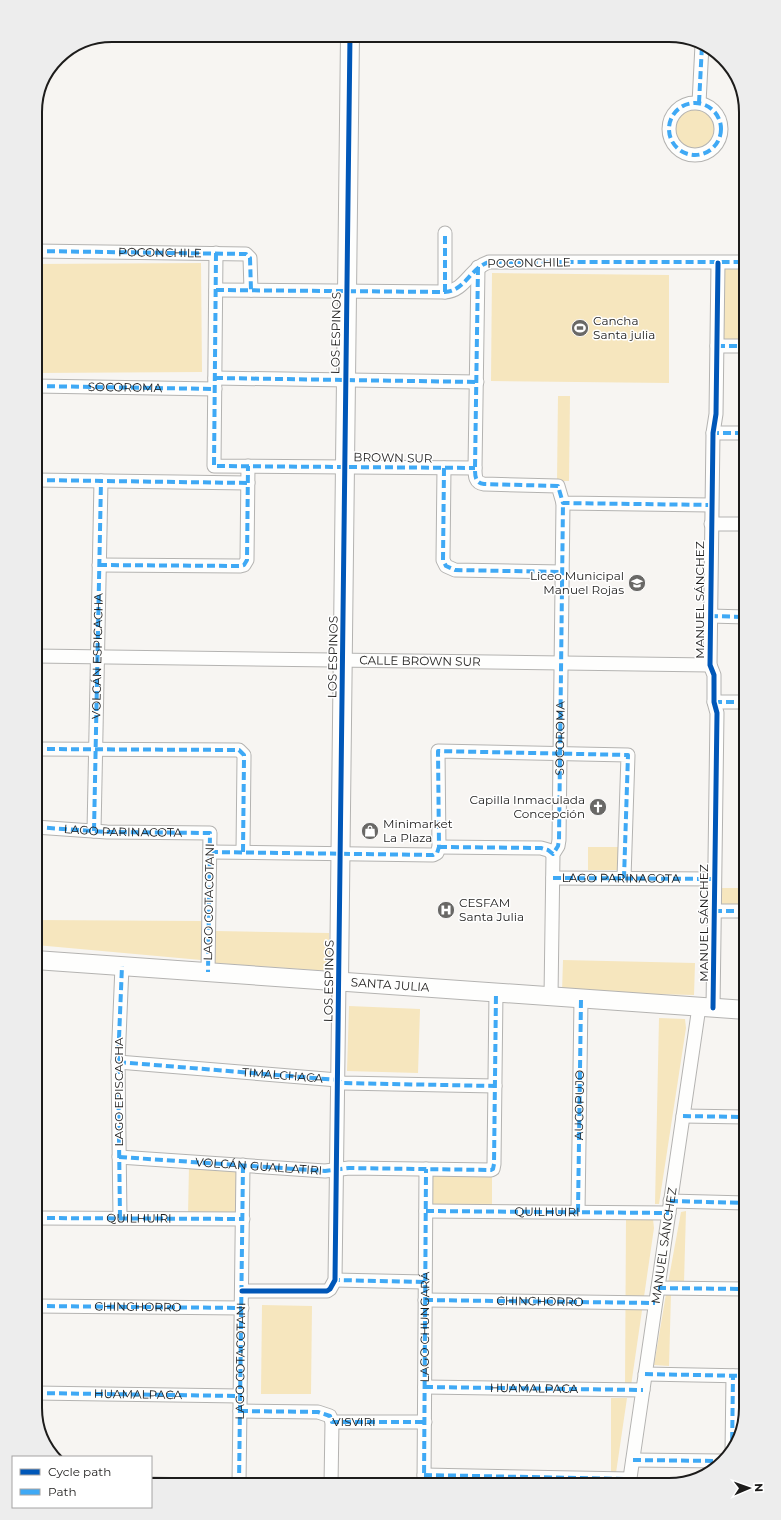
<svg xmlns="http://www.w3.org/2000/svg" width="781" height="1520" font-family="Montserrat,sans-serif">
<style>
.green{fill:#f6e6be}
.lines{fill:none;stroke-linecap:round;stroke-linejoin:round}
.street-casing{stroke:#b4b3b1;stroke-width:15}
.secondary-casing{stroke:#b4b3b1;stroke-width:20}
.street{stroke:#fefefd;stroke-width:13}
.secondary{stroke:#fefefd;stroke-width:18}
.quiet{stroke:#3fa9f5;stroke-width:4;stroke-dasharray:8 4;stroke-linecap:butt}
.cycleway-casing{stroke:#fff;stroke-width:8}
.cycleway{stroke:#0057b8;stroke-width:5}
.labels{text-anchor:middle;stroke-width:3;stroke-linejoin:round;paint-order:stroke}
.street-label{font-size:12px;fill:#1d1c1b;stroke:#fff}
.poi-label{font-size:12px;fill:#1d1c1b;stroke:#fff;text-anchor:start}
.rim{fill:none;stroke:#1d1c1b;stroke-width:2}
</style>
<rect width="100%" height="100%" fill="#f7f5f2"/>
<g class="green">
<circle cx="695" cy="129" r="26"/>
<polygon points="201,263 202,372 36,373 35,264"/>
<polygon points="723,269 746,269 746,342 722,342"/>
<polygon points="492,273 669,275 669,383 491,381"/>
<polygon points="558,396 570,396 569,481 557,481"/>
<rect x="588" y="847" width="30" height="23"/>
<polygon points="720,888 746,888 746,907 719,906"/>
<polygon points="36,920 201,921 201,960 36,945"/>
<polygon points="216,931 329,933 329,971 215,963"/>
<polygon points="563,960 695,963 694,995 562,992"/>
<polygon points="349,1006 420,1009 418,1073 347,1071"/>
<polygon points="659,1018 685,1019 686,1028 659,1204 655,1204"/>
<polygon points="189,1166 237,1168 236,1215 188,1214"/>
<polygon points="492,1174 492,1207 432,1207 431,1175"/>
<polygon points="686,1211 684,1283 668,1283 681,1212"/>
<polygon points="626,1218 653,1219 654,1228 631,1386 625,1386"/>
<polygon points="666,1294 671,1294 669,1366 654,1365"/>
<polygon points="262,1305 312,1306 311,1394 261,1394"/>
<polygon points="611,1398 627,1398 616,1473 611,1474"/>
</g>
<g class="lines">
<defs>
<g id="street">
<circle cx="695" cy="129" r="26"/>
<polyline points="699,103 702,45"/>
<path id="s1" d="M 35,251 L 246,254 L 250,258 L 251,290"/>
<polyline points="216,253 214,466 475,468"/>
<path d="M 478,267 L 475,468 C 475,476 475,483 484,484 L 558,486 L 563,503 L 711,505"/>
<path d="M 216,290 L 445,292 C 465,291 470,268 489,262 L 746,262"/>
<polyline points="445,292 445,233"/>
<polyline points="717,346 746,346"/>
<polyline points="215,378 477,382"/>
<path id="s2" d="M 35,386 L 215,389"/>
<polyline points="713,433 746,433"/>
<polyline points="444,468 443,560 446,566 455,570 562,572"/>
<polyline points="35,480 248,483"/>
<polyline points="711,524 746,524"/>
<polyline points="99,565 240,566 244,565 247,560 248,466"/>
<polyline points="710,616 746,617"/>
<path id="s3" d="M 35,656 L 710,665"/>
<polyline points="714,702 746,702"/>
<polyline points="35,749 239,750 244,755 244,758 243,852"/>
<path id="s4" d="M 35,827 L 107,832 L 210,833 L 208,972"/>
<path id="s5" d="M 94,831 L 101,481"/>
<polyline points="439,847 541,848 548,850 553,854"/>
<polyline points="210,852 433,855 437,853 439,847 438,751 628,755 624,878"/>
<path id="s6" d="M 553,878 L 714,879"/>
<polyline points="714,911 746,911"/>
<polyline points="551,996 553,854 558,846 559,840 563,503"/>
<polyline points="713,1008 717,713 714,702 714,675 710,665 713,433 716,414 718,263"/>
<path id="s7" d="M 118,1062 L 338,1080 L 342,1083 L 495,1086"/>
<polyline points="683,1116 746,1117"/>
<path id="s8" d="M 119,1157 L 325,1171 L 349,1168 L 491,1170 L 493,1169 L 494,1164 L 496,992"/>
<polyline points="670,1201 746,1203"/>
<polyline points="426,1211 669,1213"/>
<polyline points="578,1212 581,999"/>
<polyline points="35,1218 243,1219"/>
<polyline points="120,1218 118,1062 122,966"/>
<polyline points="335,1280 425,1282"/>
<polyline points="658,1288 746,1289"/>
<polyline points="242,1291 327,1291 330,1289 335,1280 339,981"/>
<path id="s9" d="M 425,1300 L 655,1303"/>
<path id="s10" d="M 35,1306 L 242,1308"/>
<polyline points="645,1374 746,1376"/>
<polyline points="425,1387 643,1390"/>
<path id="s11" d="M 35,1393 L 240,1396"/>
<polyline points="240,1411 318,1412 330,1416 332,1422 331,1485"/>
<polyline points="332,1422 425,1422"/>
<polyline points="732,1452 733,1376"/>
<polyline points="633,1460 721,1461"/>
<polyline points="424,1475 630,1479"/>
<polyline points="151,1484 192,1485"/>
<polyline points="239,1485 243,1165"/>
<polyline points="424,1485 426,1169"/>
<path id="s12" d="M 629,1485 L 699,1007"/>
</g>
<g id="secondary">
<path id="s13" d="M 35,960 L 746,1010"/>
<polyline points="339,981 350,35"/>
</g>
</defs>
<use href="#street" class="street-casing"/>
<use href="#secondary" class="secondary-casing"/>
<use href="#street" class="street"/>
<use href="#secondary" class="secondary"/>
<g class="quiet">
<circle cx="695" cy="129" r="26"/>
<polyline points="699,103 702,45"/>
<polyline points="35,251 246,254 250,258 251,290"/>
<polyline points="216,253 214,466 475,468"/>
<path d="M 478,267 L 475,468 C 475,476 475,483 484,484 L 558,486 L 563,503 L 711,505"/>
<path d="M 216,290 L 445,292 C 465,291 470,268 489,262 L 746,262"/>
<polyline points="445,292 445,233"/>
<polyline points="717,346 746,346"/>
<polyline points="215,378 477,382"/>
<polyline points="35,386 215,389"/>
<polyline points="713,431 713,433 746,433"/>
<polyline points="444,468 443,560 446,566 455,570 562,572"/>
<polyline points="35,480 248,483"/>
<polyline points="99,565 240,566 244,565 247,560 248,466"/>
<polyline points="710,616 746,617"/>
<polyline points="714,702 746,702"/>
<polyline points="35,749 239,750 244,755 244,758 243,852"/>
<polyline points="35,827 107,832 210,833 208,972"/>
<polyline points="94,831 101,481"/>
<path id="s14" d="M 439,847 L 541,848 L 548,850 L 553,854 L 558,846 L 559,840 L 563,503"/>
<polyline points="210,852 433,855 437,853 439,847 438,751 628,755 624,878"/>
<polyline points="553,878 714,879"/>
<polyline points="714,911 746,911"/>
<polyline points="118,1062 338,1080 342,1083 495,1086"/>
<polyline points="683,1116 746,1117"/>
<polyline points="119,1157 325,1171 349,1168 491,1170 493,1169 494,1164 496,992"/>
<polyline points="670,1201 746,1203"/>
<path id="s15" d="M 426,1211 L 669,1213"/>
<path id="s16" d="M 578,1212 L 581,999"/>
<path id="s17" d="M 35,1218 L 243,1219"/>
<polyline points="120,1218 118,1062 122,966"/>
<polyline points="334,1283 335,1280 425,1282"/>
<polyline points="658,1288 746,1289"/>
<polyline points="425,1300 655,1303"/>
<polyline points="35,1306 242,1308"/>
<polyline points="645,1374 746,1376"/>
<path id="s18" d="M 425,1387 L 643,1390"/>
<polyline points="35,1393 240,1396"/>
<path id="s19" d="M 240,1411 L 318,1412 L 330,1416 L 332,1422 L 425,1422"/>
<polyline points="732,1452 733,1376"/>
<polyline points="633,1460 721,1461"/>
<polyline points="424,1475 630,1479"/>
<polyline points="151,1484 192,1485"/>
<path id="s20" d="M 239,1485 L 243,1165"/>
<path id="s21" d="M 424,1485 L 426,1169"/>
</g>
<defs>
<g id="cycleway">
<polyline points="713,1008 717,713 714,702 714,675 710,665 713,433 716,414 718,263"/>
<polyline points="242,1291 327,1291 330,1289 335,1280 350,35"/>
</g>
</defs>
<use href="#cycleway" class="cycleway-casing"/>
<use href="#cycleway" class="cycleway"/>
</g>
<defs>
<symbol id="stadium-disc" viewBox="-11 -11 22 22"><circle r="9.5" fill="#696866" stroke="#fff"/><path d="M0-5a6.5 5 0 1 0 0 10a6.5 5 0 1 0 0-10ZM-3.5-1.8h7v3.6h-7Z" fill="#fff"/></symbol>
<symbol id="school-disc" viewBox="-11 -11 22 22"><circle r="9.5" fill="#696866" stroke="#fff"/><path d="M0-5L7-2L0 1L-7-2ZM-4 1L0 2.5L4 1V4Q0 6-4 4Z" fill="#fff"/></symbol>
<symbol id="church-disc" viewBox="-11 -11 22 22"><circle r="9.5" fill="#696866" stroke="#fff"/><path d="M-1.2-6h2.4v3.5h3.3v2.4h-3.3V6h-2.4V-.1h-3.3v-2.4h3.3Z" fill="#fff"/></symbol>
<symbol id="shop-disc" viewBox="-11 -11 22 22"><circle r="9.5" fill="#696866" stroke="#fff"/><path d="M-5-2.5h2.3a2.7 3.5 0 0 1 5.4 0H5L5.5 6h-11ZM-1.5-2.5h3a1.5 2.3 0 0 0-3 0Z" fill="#fff"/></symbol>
<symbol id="hospital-disc" viewBox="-11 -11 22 22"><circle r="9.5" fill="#696866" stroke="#fff"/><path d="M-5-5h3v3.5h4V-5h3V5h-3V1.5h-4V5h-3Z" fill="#fff"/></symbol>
</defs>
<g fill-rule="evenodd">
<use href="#stadium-disc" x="570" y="318" width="20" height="20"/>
<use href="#school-disc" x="627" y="573" width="20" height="20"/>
<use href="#church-disc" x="588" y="797" width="20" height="20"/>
<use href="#shop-disc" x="360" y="821" width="20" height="20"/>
<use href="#hospital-disc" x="436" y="900" width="20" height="20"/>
</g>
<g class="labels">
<g class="street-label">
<text dy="4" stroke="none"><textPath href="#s1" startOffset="125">POCONCHILE</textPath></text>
<text transform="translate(529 263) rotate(-1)" y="4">POCONCHILE</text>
<text transform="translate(336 333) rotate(-89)" y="4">LOS ESPINOS</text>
<text dy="4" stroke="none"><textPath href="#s2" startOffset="90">SOCOROMA</textPath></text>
<text transform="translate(393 458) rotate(1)" y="4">BROWN SUR</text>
<text transform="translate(700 600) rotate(-90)" y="4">MANUEL SÁNCHEZ</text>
<text dy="4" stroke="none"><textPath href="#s5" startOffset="175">VOLCÁN ESPICACHA</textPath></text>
<text transform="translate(333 657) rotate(-89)" y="4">LOS ESPINOS</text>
<text dy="4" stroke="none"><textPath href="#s3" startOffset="385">CALLE BROWN SUR</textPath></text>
<text dy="4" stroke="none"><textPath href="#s14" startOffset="233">SOCOROMA</textPath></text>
<text dy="4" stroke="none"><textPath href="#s4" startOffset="88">LAGO PARINACOTA</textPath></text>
<text dy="4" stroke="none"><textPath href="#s6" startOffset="68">LAGO PARINACOTA</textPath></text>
<text transform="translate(209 902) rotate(-89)" y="4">LAGO COTACOTANI</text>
<text transform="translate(704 923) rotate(-90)" y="4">MANUEL SÁNCHEZ</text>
<text transform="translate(329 981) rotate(-89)" y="4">LOS ESPINOS</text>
<text dy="4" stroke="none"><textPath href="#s13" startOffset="356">SANTA JULIA</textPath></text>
<text dy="4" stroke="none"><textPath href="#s7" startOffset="165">TIMALCHACA</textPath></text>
<text transform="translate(119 1092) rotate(-90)" y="4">LAGO EPISCACHA</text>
<text dy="4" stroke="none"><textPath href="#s16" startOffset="107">AUCOPUJO</textPath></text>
<text dy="4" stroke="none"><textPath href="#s8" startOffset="140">VOLCÁN GUALLATIRI</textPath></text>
<text dy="4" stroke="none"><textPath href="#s15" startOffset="121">QUILHUIRI</textPath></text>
<text dy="4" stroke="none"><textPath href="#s17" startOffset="104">QUILHUIRI</textPath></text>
<text dy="4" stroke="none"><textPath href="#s12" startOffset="242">MANUEL SÁNCHEZ</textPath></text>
<text dy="4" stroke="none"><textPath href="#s9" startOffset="115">CHINCHORRO</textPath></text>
<text dy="4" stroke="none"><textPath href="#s10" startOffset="103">CHINCHORRO</textPath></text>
<text dy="4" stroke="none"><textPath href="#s21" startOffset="158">LAGO CHUNGARÁ</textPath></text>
<text dy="4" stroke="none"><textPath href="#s20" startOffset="124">LAGO COTACOTANI</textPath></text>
<text dy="4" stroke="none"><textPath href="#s18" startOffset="109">HUAMALPACA</textPath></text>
<text dy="4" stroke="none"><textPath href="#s11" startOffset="103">HUAMALPACA</textPath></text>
<text dy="4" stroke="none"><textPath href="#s19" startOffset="119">VISVIRI</textPath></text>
</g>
<g class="poi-label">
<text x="593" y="325">Cancha<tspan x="593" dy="14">Santa julia</tspan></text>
<text x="624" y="580" text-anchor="end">Liceo Municipal<tspan x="624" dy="14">Manuel Rojas</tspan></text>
<text x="585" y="804" text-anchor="end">Capilla Inmaculada<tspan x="585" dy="14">Concepción</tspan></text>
<text x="383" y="828">Minimarket<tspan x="383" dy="14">La Plaza</tspan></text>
<text x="459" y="907">CESFAM<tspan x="459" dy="14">Santa Julia</tspan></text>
</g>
</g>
<path d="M0 0H781V1520H0ZM112 42H669A70 70 0 0 1 739 112V1408A70 70 0 0 1 669 1478H112A70 70 0 0 1 42 1408V112A70 70 0 0 1 112 42Z" fill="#ededed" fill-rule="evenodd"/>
<path class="rim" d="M112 42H669A70 70 0 0 1 739 112V1408A70 70 0 0 1 669 1478H112A70 70 0 0 1 42 1408V112A70 70 0 0 1 112 42Z"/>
<rect x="12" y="1456" width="140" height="52" fill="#ffffff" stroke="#a5a4a4"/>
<rect x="20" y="1469" width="20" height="6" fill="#0057b8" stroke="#a5a4a4"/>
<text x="48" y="1476" font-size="12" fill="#1d1c1b">Cycle path</text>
<rect x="20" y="1489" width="20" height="6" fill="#3fa9f5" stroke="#a5a4a4"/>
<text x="48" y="1496" font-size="12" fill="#1d1c1b">Path</text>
<g transform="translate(749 1488) rotate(88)" stroke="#ffffff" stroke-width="3" paint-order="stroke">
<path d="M0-3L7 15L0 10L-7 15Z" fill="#1d1c1b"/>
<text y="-6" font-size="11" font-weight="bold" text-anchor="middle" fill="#1d1c1b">N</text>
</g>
</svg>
